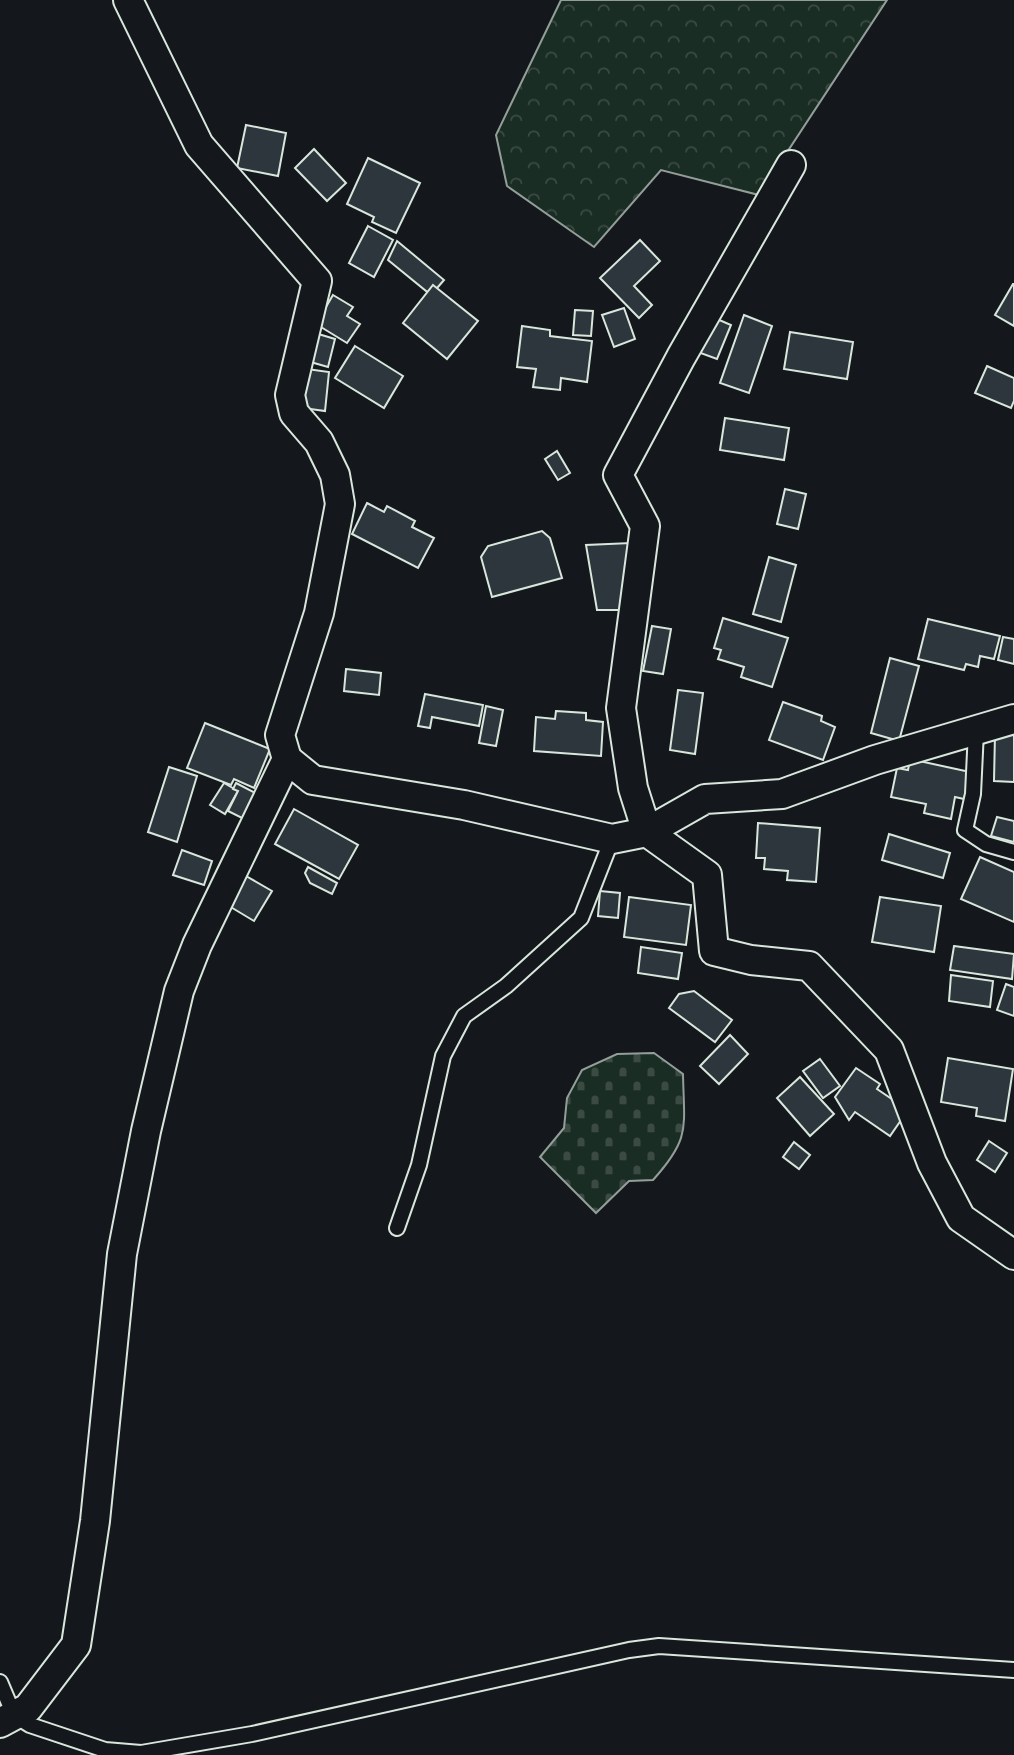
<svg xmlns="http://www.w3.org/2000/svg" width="1014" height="1755" font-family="'Archivo Narrow',sans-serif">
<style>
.forest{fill:url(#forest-crowns);stroke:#939e99;stroke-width:2}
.cemetery{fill:url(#cemetery-stones);stroke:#939e99;stroke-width:2}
.building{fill:#2c363c;stroke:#d8e6dc;stroke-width:2}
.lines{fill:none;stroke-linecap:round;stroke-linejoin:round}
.service-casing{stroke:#d8e6dc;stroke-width:18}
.minor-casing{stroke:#d8e6dc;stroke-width:32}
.service{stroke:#14181c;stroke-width:14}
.minor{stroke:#14181c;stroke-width:28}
</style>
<defs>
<pattern id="forest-crowns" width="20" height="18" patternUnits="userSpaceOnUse" patternTransform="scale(1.75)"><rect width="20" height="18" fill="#1a2d24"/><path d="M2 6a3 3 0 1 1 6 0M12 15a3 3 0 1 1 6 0" fill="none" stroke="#3b4b43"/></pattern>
<pattern id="cemetery-stones" width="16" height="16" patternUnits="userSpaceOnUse" patternTransform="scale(1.75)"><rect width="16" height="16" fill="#1a2d24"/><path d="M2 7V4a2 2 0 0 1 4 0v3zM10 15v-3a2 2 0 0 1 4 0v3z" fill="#3b4b43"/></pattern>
</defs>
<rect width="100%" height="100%" fill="#14181c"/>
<polygon class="forest" points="561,0 887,0 759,195 661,170 594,247 507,186 496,135"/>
<path class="cemetery" d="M 654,1053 L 683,1074 C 684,1128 691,1138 653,1180 L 629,1181 L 596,1213 L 540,1157 L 564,1128 L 567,1098 L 582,1070 L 617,1054 Z"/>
<g class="building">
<polygon points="246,125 286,133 278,176 237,168"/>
<polygon points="314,149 346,183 327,201 295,168"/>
<polygon points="368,158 420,183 396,233 372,222 374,217 347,204"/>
<polygon points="368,226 393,240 374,277 349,263"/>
<polygon points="640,240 660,261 634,286 652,305 639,318 600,278"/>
<polygon points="397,241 444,280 431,295 388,260"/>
<polygon points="1013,284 1014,284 1014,326 995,315"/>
<polygon points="433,285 478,321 447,359 403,323"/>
<polygon points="333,295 353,307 347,316 360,324 347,343 316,324"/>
<polygon points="624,308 635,339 614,347 602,315"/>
<polygon points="575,310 593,311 591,336 573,335"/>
<polygon points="744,315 772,326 749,393 720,383"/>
<polygon points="710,316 731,325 717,359 695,351"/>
<polygon points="522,326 550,330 550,336 592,341 587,382 561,378 560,390 533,387 536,369 517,367"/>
<polygon points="790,332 853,342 847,379 784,369"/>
<polygon points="315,333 335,339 328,367 307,361"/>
<polygon points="355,346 403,376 384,408 335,378"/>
<polygon points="987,366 1014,378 1014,401 1011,408 975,393"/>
<polygon points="307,369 329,372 325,411 303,408"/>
<polygon points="725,418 789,428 784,460 720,450"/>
<polygon points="557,451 570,473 558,480 545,459"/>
<polygon points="785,489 806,494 798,529 777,524"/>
<polygon points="367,503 384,512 387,506 415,521 412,527 434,538 418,568 352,534"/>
<polygon points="542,531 550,538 562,578 492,597 481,557 488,546"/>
<polygon points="631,543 625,610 597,610 586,545"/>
<polygon points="769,557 796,565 781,622 753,614"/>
<polygon points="723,618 788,638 772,687 741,677 744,667 718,659 721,650 714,648"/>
<polygon points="928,619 1000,636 994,659 980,656 978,667 966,664 964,670 918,659"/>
<polygon points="652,626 671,629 663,674 643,671"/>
<polygon points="1003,637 1014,639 1014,664 998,660"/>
<polygon points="890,658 919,666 899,741 871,733"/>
<polygon points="346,669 381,673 379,695 344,691"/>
<polygon points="678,690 703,693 695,754 670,750"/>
<polygon points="425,694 483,705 479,726 432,717 430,728 418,726"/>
<polygon points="783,702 822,716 821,721 835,727 823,760 769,740"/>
<polygon points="486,706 503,710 496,746 479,743"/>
<polygon points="556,711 586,713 586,720 603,722 601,756 534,751 536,717 555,719"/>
<polygon points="205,723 270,749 254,788 234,779 231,785 187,768"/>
<polygon points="995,734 1014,735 1014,782 994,781"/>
<polygon points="910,759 970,772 964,799 955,797 951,819 924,813 926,804 891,797 897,768 908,770"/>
<polygon points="169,767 197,776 177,842 148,832"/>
<polygon points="224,783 238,791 225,814 210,805"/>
<polygon points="236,783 257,794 244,819 228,811 238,791 233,789"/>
<polygon points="294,809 358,845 339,879 275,844"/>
<polygon points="997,817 1014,821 1014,842 991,836"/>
<polygon points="758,823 820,828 816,882 787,880 788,871 764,869 765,858 756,858"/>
<polygon points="889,834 950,853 943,878 882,860"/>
<polygon points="182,850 212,861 204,885 173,875"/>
<polygon points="980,857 1014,872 1014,922 961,899"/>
<polygon points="308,867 337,883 332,894 310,883 305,873"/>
<polygon points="246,876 272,891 254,921 229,906"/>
<polygon points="600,891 620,893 618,918 598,916"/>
<polygon points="629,897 691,905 686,945 624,937"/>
<polygon points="880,897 941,906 934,952 872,942"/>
<polygon points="954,946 1014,954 1012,979 950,970"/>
<polygon points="641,947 682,953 678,979 638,973"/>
<polygon points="951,975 993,981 990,1007 949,1001"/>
<polygon points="1006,984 1014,987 1014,1016 997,1010"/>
<polygon points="694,991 732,1020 715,1042 669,1008 679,994"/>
<polygon points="730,1035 748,1054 719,1084 700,1066"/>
<polygon points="948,1058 1013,1069 1005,1121 976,1116 977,1108 941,1102"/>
<polygon points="820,1059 840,1086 823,1098 803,1071"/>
<polygon points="856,1068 880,1084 877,1089 908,1110 890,1136 855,1112 849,1120 835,1097"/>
<polygon points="800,1077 834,1114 810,1136 777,1098"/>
<polygon points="989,1141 1007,1153 995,1172 977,1160"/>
<polygon points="794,1142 810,1155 799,1169 783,1157"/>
</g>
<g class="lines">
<defs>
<g id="service">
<polyline points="976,731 973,794 965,830 986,844 1014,852"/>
<polyline points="397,1228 419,1165 443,1056 464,1016 506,986 581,918 612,839"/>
<polyline points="0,1682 14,1715 30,1725 105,1750 141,1753 252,1734 629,1650 659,1646 1014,1670"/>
</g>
<g id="minor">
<polyline points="791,165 681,357 618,475 645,526 621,708 633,788 647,832 707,875 714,951 751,960 809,966 889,1050 932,1163 961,1218 1014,1255"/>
<polyline points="287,759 313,780 464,805 612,839 647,832 705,799 782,794 875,760 1014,719"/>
<polyline points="0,1723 28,1708 76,1645 95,1521 122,1254 146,1131 179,991 197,945 287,759 280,735 319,613 340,504 335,475 319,442 294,413 290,395 317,281 199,145 128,0"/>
</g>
</defs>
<use href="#service" class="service-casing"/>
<use href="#minor" class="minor-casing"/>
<use href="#service" class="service"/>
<use href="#minor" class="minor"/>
</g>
</svg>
